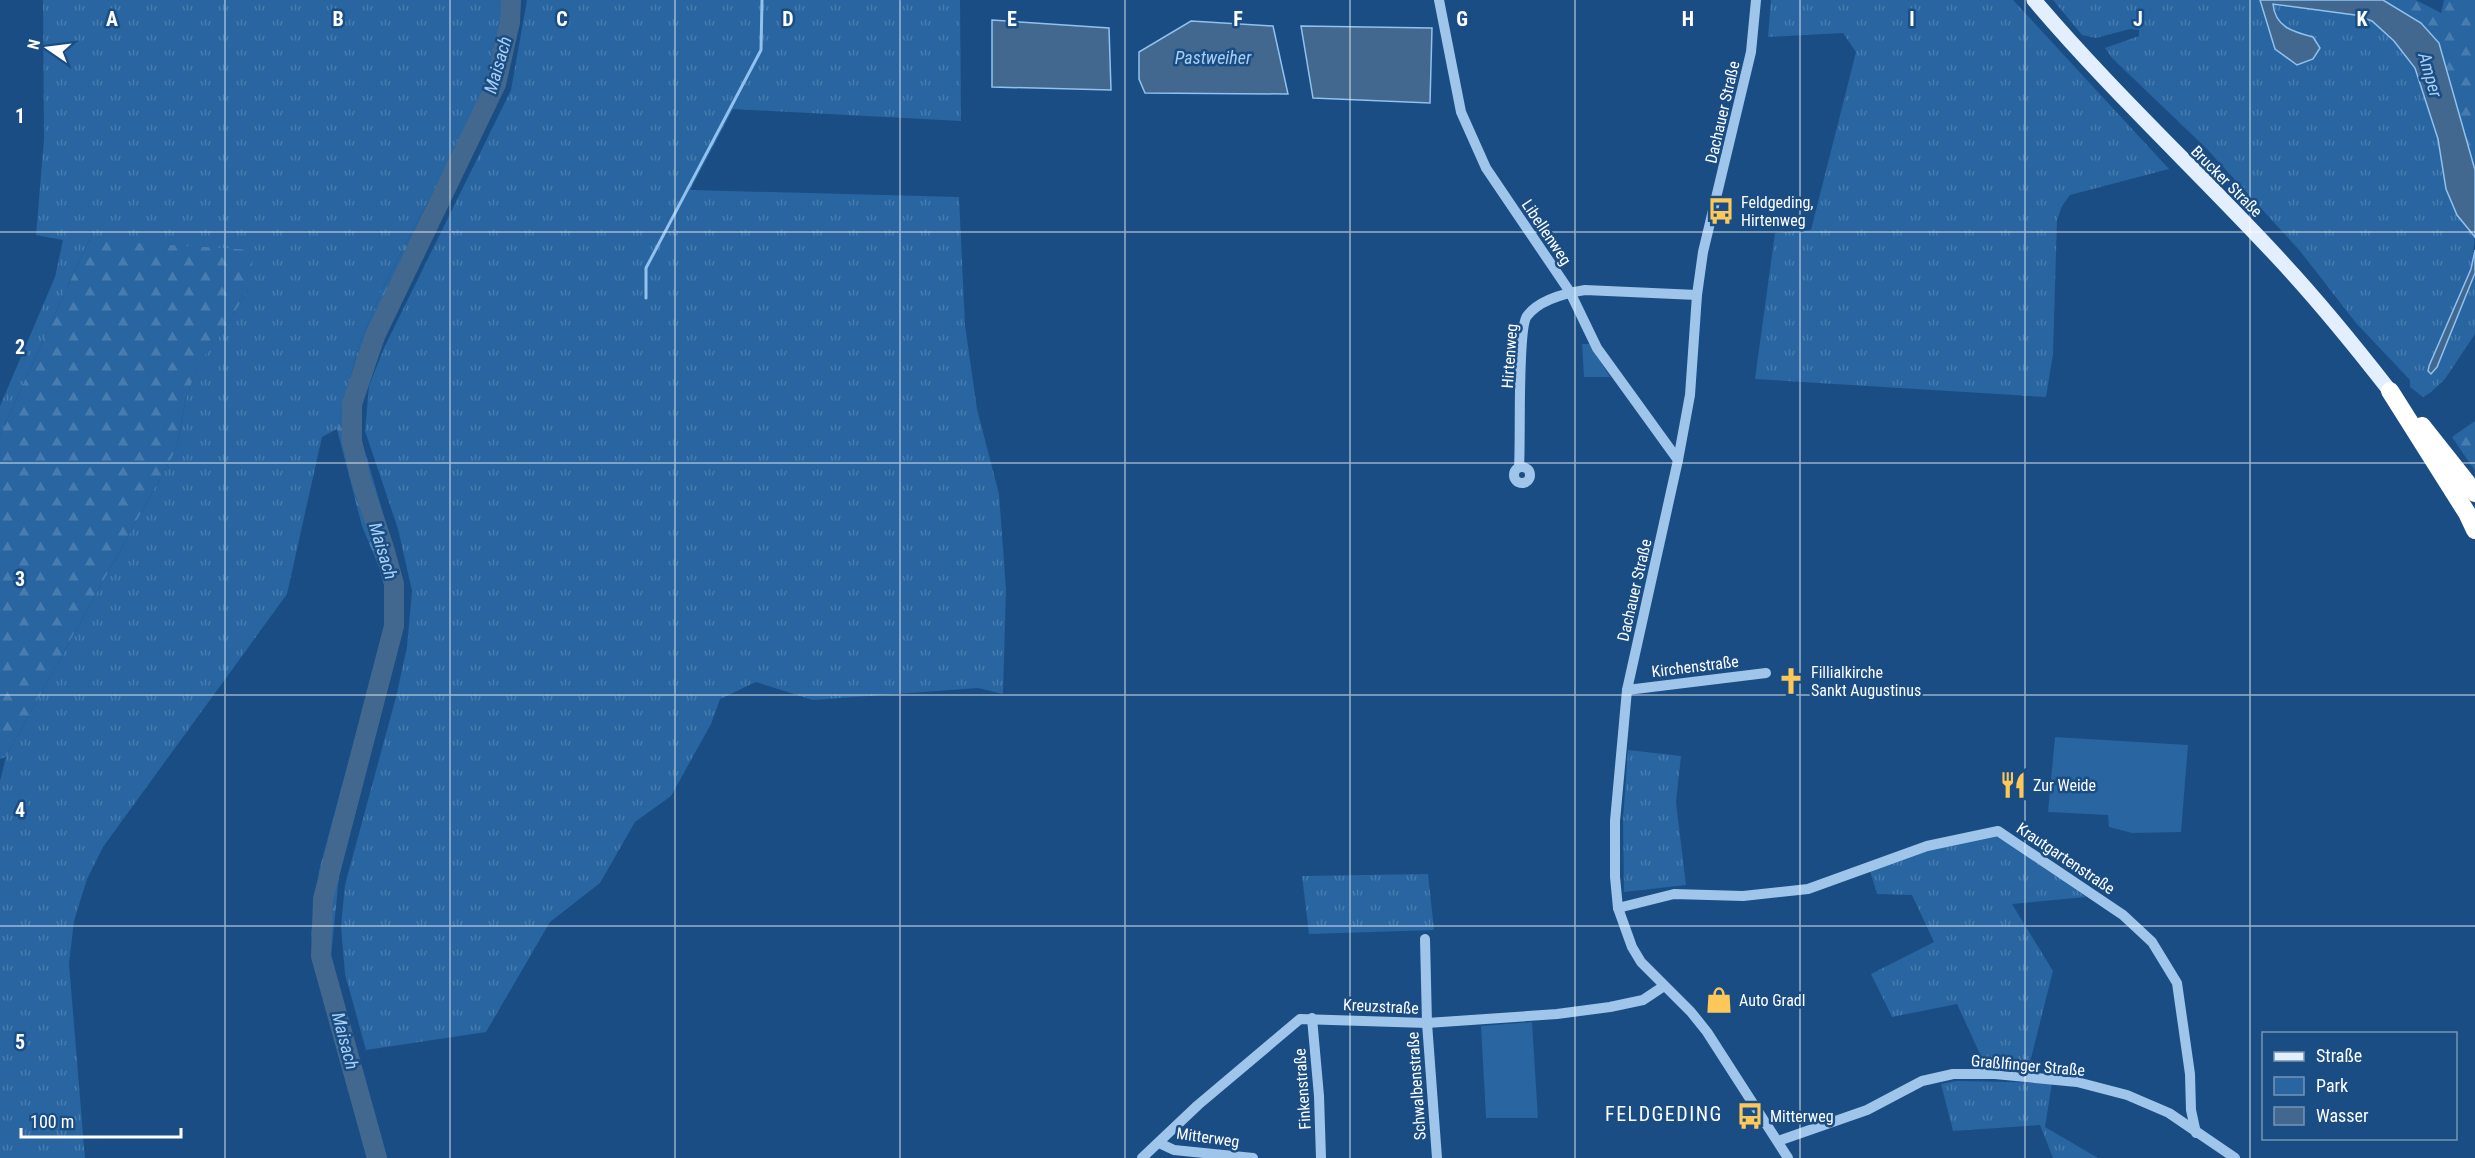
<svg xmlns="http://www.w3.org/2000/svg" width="2475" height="1158" font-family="'Roboto Condensed',sans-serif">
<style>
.grass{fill:url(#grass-tufts)}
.forest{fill:url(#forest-firs)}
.green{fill:#2865a1}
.water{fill:#426890;stroke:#91c1ee;stroke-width:1.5}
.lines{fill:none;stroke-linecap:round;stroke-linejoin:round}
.stream{stroke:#91c1ee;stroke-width:3}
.river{stroke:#426890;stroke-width:20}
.minor{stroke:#9fc5eb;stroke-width:10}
.major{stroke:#e3efff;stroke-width:15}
.highway{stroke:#fff;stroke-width:18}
.grid{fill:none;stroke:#fff;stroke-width:1.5;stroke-opacity:0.55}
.labels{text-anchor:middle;stroke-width:5;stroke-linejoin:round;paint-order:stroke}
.street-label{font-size:16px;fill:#fff;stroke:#1a4d84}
.poi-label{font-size:16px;fill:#fff;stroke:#1a4d84;text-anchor:start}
.water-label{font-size:18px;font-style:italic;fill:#aacff3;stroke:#1a4d84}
.quarter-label{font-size:20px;letter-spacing:1.5px;fill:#fff;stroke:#1a4d84}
.grid-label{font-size:20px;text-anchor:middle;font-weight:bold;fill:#fff;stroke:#1a4d84;stroke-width:5;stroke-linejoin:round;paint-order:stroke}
</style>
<defs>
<pattern id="grass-tufts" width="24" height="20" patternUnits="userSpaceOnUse" patternTransform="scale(1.5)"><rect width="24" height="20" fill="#2865a1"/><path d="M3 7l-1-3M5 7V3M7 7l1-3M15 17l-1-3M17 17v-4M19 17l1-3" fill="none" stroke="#487caf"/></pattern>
<pattern id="forest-firs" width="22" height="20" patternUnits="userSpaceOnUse" patternTransform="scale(1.5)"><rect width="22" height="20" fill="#2865a1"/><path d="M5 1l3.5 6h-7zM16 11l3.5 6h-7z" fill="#487caf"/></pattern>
</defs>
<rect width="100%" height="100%" fill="#1a4d84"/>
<g class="grass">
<polygon points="43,0 503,0 494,59 465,132 386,281 359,345 337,429 322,437 287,594 103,847 87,879 74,921 69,964 85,1158 0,1158 0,781 6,757 0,759 0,752 6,756 177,448 185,402 198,363 224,330 249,288 89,240 0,435 0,406 55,277 63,240 36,235 44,139"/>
<polygon points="527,0 960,0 961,121 733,109 690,190 959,197 965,325 977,409 999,494 1006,589 1003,694 978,688 813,700 756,682 720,699 711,724 671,796 635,822 600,883 550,922 486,1032 366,1050 345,974 341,926 345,885 396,697 407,647 412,591 398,529 365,431 369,386 384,348 511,90"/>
<polygon points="1771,0 2013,0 2169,169 2070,195 2062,206 2057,220 2053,354 2046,397 1755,379 1775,233 1811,230 1856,52 1843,33 1768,37"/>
<path d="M 2053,0 L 2260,0 L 2275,49 L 2313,37 C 2292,32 2277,27 2273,4 L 2355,15 L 2372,21 L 2394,41 L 2415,68 L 2438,139 L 2446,189 L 2457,215 L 2475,237 L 2471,269 L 2429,366 L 2437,367 L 2475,273 L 2475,334 L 2445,379 L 2430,393 L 2423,397 L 2410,387 L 2410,380 L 2356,323 L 2300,251 L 2206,148 L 2112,58 L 2105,48 L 2139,36 L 2139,30 L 2130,29 L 2096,38 L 2082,35 Z"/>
<polygon points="1628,750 1681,756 1676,802 1686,885 1624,892 1623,819"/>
<polygon points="1997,831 2086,897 2012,904 2053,971 2029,1066 1985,1065 1957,1004 1892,1017 1871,974 1934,942 1912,895 1877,894 1870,871 1929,846"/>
<polygon points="1428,874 1434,930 1309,934 1302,876"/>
<polygon points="1957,1081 2052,1083 2045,1127 2098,1158 2053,1158 2040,1125 1953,1131 1941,1084"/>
</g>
<g class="forest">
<polygon points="503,0 517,0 507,79 475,149 413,269 361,398 359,431 397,561 402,618 384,702 339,876 331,956 385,1158 368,1158 316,973 311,934 319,871 342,785 386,635 388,589 362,526 337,429 359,345 386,281 465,132 494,59"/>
<polygon points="2383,0 2416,0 2441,13 2444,0 2475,0 2475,170 2439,43 2421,23"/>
<polygon points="89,240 254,250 249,288 224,330 198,364 185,402 177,448 6,756 0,752 0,435"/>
<polygon points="2475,421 2475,471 2452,437"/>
</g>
<g class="green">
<polygon points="1582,344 1590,344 1610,377 1584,377"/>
<polygon points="2055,737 2188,745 2181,832 2132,833 2109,827 2108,815 2048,812"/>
<polygon points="1532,1022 1538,1118 1486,1118 1481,1026"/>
</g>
<g class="water">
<path d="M 2260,0 L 2383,0 L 2421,23 L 2439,43 L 2475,170 L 2475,237 L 2457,215 L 2446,189 L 2438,139 L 2415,68 L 2394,41 L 2372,21 L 2355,15 L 2273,4 C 2275,27 2293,32 2313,37 L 2320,48 L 2313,59 L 2297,65 L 2275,49 Z"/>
<polygon points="992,20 1109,28 1111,90 992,87"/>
<polygon points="1191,21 1273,26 1288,94 1145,93 1139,79 1139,52"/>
<polygon points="1301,26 1432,28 1430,103 1313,98"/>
<polygon points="2475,250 2475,273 2437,367 2431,374 2428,371 2429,366 2471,269"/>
</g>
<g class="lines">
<polyline class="stream" points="646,298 646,268 761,50 762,0"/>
<polyline class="river" points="377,1158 321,956 323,899 394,626 394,584 384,548 361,480 352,442 352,404 375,336 496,84 510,22 511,0"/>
<g class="minor">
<polyline points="1439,0 1461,112 1486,168 1570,292 1597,348 1678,460"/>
<polyline points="1756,0 1751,52 1703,252 1697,295 1690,395 1678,460 1627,690 1615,821 1615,877 1618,908 1632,947 1641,962 1691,1012 1707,1032 1788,1158"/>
<circle cx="1522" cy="475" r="8"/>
<path d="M 1519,467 C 1521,441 1517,329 1527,316 C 1539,300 1566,293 1585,290 L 1697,295"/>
<polyline points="1627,690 1766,673"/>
<polyline points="1618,908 1674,894 1743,896 1808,889 1927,846 1998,831 2123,915 2152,942 2177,983 2190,1074 2191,1110 2196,1133"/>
<polyline points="1425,939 1427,1023 1437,1158"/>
<polyline points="1312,1018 1319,1096 1321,1158"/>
<polyline points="1778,1141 1867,1110 1922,1081 1953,1074 1995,1074 2077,1082 2127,1095 2169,1113 2235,1158"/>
<polyline points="1159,1143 1174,1150 1253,1158"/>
<polyline points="1142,1158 1198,1105 1300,1019 1427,1023 1557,1014 1610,1007 1643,1000 1664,986"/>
</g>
<path class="major" d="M 2034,0 C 2112,92 2200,173 2282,262 C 2320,303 2355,346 2390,391"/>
<g class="highway">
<polyline points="2390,391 2467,513 2475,530"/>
<polyline points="2422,426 2475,493"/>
</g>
</g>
<path class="grid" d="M 225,0 L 225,1158M 450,0 L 450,1158M 675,0 L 675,1158M 900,0 L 900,1158M 1125,0 L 1125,1158M 1350,0 L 1350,1158M 1575,0 L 1575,1158M 1800,0 L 1800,1158M 2025,0 L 2025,1158M 2250,0 L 2250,1158M 0,232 L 2475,232M 0,463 L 2475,463M 0,695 L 2475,695M 0,926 L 2475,926"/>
<defs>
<symbol id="bus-bare" viewBox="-9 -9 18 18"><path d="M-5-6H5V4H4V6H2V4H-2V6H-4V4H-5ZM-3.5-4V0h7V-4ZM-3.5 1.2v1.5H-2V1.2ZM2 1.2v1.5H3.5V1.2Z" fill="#fec75a" stroke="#1a4d84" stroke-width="2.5" paint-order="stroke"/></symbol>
<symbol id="church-bare" viewBox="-9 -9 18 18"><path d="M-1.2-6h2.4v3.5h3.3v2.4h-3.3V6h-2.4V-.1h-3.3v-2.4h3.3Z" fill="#fec75a" stroke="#1a4d84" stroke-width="2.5" paint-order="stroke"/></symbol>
<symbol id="restaurant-bare" viewBox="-9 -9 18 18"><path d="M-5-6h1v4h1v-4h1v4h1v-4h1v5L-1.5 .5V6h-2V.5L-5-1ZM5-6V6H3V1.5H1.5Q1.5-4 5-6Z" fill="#fec75a" stroke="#1a4d84" stroke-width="2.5" paint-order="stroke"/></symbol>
<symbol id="shop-bare" viewBox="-9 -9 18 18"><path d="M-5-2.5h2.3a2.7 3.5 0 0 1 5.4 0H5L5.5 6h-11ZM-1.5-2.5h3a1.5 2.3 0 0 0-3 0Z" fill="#fec75a" stroke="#1a4d84" stroke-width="2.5" paint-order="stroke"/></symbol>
</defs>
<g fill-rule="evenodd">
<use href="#bus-bare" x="1702" y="192" width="38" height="38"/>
<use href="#church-bare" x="1772" y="662" width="38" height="38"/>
<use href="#restaurant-bare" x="1994" y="766" width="38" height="38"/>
<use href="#shop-bare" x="1700" y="981" width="38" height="38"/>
<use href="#bus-bare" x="1731" y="1097" width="38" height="38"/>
</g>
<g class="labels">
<g class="street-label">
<text transform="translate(1722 112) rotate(-77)" y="6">Dachauer Straße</text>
<text transform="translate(2227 181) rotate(45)" y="6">Brucker Straße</text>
<text transform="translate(1547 232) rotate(56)" y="6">Libellenweg</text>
<text transform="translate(1509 356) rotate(-86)" y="6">Hirtenweg</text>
<text transform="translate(1634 590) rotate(-77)" y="6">Dachauer Straße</text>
<text transform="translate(1695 666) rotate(-7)" y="6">Kirchenstraße</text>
<text transform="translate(2066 858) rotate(34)" y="6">Krautgartenstraße</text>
<text transform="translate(1381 1006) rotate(3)" y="6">Kreuzstraße</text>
<text transform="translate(2028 1065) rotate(5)" y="6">Graßlfinger Straße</text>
<text transform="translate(1416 1086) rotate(-94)" y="6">Schwalbenstraße</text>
<text transform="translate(1302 1089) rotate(-94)" y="6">Finkenstraße</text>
<text transform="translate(1208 1137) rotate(8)" y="6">Mitterweg</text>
</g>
<g class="poi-label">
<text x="1741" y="208">Feldgeding,<tspan x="1741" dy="18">Hirtenweg</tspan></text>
<text x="1811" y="678">Fillialkirche<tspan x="1811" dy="18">Sankt Augustinus</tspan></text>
<text x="2033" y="791">Zur Weide</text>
<text x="1739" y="1006">Auto Gradl</text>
<text x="1770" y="1122">Mitterweg</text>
</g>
<g class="water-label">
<text x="1213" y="64">Pastweiher</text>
<text transform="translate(498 65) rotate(-74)" y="6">Maisach</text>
<text transform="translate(2430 75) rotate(74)" y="6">Amper</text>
<text transform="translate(383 551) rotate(73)" y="6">Maisach</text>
<text transform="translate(345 1041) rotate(75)" y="6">Maisach</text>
</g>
<g class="quarter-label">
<text x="1664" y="1121">FELDGEDING</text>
</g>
</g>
<g class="grid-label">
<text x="112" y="26">A</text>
<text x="338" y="26">B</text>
<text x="562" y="26">C</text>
<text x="788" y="26">D</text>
<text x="1012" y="26">E</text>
<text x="1238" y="26">F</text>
<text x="1462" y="26">G</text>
<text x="1688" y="26">H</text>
<text x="1912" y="26">I</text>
<text x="2138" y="26">J</text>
<text x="2362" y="26">K</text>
<text x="20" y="123">1</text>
<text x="20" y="354">2</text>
<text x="20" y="586">3</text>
<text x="20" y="817">4</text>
<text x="20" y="1049">5</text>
</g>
<rect x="2262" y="1032" width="195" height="108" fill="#1a4d84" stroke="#7694b5" stroke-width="1.5"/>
<rect x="2274" y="1052" width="30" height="9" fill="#e3efff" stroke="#7694b5" stroke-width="1.5"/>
<text x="2316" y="1062" font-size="18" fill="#ffffff">Straße</text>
<rect x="2274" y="1077" width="30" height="18" fill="#2865a1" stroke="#7694b5" stroke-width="1.5"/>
<text x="2316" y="1092" font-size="18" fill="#ffffff">Park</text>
<rect x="2274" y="1107" width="30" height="18" fill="#426890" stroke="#7694b5" stroke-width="1.5"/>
<text x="2316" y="1122" font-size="18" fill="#ffffff">Wasser</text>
<g transform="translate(48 48) rotate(284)" stroke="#1a4d84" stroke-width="4.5" paint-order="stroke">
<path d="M0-4.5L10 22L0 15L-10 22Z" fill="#ffffff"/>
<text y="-9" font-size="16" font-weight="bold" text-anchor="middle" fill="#ffffff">N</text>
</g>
<path d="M21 1128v9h160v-9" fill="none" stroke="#ffffff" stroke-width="3"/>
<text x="30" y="1128" font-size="18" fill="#ffffff" stroke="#1a4d84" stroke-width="4.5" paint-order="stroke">100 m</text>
</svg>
